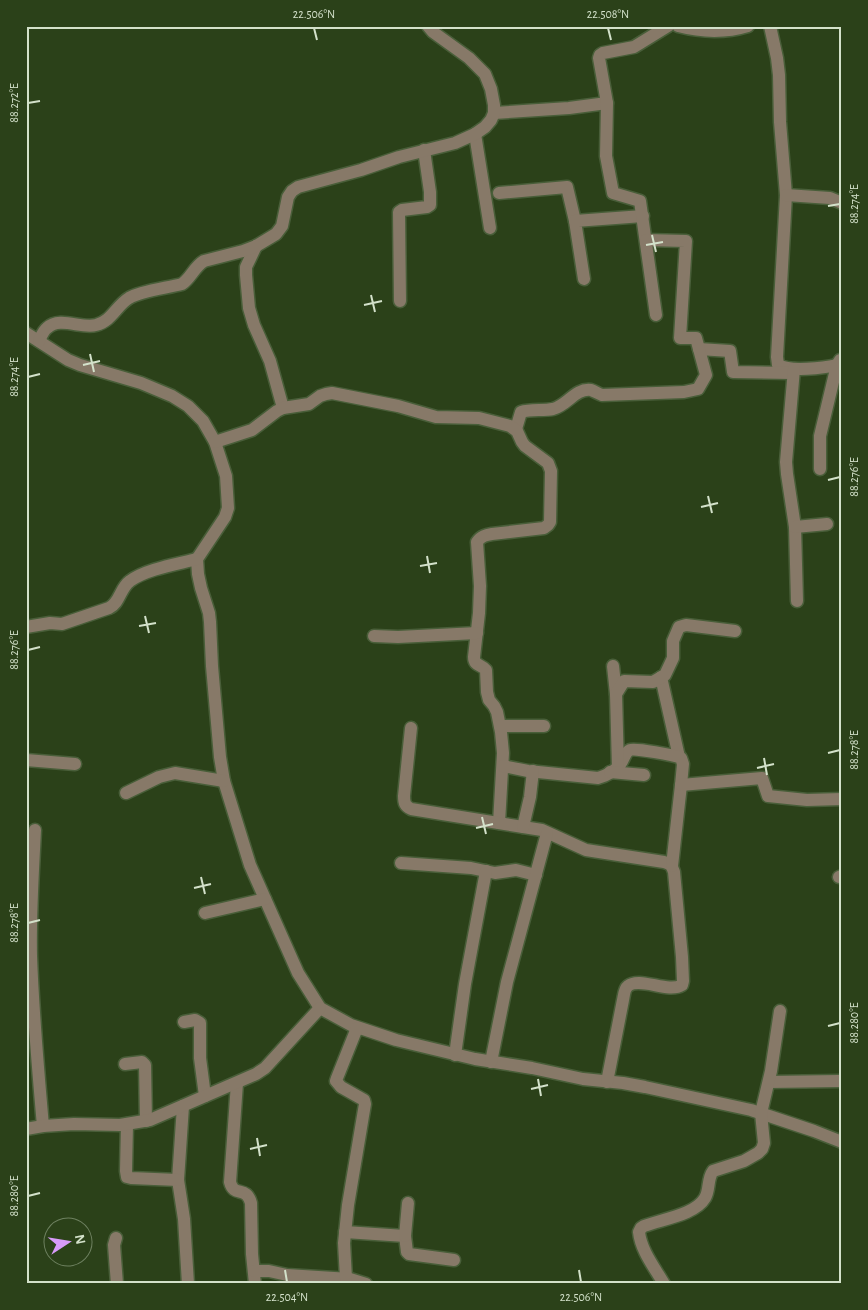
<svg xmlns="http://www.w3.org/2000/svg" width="868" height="1310" font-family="'Alegreya Sans',sans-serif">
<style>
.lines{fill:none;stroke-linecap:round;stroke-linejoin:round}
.minor-casing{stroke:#495e39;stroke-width:15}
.minor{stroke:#877968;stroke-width:12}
.ticks{fill:none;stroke:#d3e1ca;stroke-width:2}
.neatline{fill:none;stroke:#d3e1ca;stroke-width:2}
.ticks-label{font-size:12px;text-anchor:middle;fill:#d3e1ca}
</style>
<rect width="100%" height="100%" fill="#2b4119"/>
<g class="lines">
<defs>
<g id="minor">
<path d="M 678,26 C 701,32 725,33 748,26"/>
<path d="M 770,26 L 777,58 L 779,75 L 780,122 L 786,195 L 777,357 L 778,365 C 790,372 824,368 837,365"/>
<polyline points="494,113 569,108 607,103"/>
<polyline points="475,134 490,228"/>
<polyline points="499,193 567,187 575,221"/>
<polyline points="786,195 830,198 842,203"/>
<polyline points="256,246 246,267 246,275 249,308 254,325 270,361 283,408"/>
<polyline points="584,279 575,221 643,216"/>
<polyline points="400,301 399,212 402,210 427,207 430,205 430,192 424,150"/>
<polyline points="656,315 640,201 613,193 606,156 607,103 599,58 600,55 603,53 634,47 668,26"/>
<polyline points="26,333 68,360 80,365 141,383 172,396 188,406 203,421 215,442 226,476 228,508 225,517 197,559 198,574 201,588 209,613 210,622 212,666 220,757 224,781 250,865 298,973 320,1008 351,1025 396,1040 475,1059 532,1068 583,1079 623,1083 645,1087 751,1110 814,1131 842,1142"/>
<path d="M 39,341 C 41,337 43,331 47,328 C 60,316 81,329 96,325 C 112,321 116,306 129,298 C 141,291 167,288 182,284 C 191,278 194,267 204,261 L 243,251 L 256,246 L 276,234 L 282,226 L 288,197 L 292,191 L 298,187 L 361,170 L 399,157 L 455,143 L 475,134 L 485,127 L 491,120 L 494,113 L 494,105 L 491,89 L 485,74 L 469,58 L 433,32 L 428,26"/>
<polyline points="699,349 730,351 733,372 791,373"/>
<polyline points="794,369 786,462 787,474 795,527 797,601"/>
<path d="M 516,429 L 521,412 C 531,409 543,411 553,409 C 568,405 575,388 591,390 C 594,391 599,394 602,395 L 684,392 L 698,389 L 706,375 L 696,338 L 680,338 L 686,241 L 646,240"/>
<path d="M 215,442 L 252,430 L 277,411 L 283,408 L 309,404 L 320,396 L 326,394 L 332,393 L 398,406 L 436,417 L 479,418 L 510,426 L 517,431 L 522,442 L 525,446 L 548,463 L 551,471 L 550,522 L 548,525 L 544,528 L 492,534 C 486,535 481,536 477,542 L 480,586 L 479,613 L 474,657 C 474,666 481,664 486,670 L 487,692 L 489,700 L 494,706 L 497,712 L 501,732 L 503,753 L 499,823"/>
<polyline points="820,469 820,436 837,365 840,360"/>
<polyline points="795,527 827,524"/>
<path d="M 26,627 L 50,623 L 62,624 L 109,608 C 120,603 120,588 130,581 C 146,569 178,564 197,559"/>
<polyline points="374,636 398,637 477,633"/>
<polyline points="613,666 616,694"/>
<polyline points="661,677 679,757"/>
<polyline points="500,726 544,726"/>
<path d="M 411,728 L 404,796 C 404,803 405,806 411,809 L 542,830 L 586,850 L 664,862 C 671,864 672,866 674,872 L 682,957 L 683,981 L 682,985 C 668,994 640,976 628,986 C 624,989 624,996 623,1000 L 607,1082"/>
<polyline points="26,760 75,764"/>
<path d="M 503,766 L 528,771 L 598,778 C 606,776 617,770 621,763 C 624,759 625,752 630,750 C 635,748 674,755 681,758 L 683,764 L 681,785 L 672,866"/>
<polyline points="618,768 616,694 624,681 653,682 665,675 673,658 673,641 679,627 686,625 735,631"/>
<polyline points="610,772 644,775"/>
<polyline points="681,785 762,778 768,796 807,800 842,799"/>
<polyline points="126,793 159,777 175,773 224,781"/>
<polyline points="523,827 530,797 533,771"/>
<path d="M 35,830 C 33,872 30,914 31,956 C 33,1012 38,1070 43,1126"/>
<polyline points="401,863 471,868 495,873 516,870 536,875"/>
<polyline points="839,877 842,876"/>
<polyline points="205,913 265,899"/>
<polyline points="184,1022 195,1020 200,1023 200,1058 205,1096"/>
<polyline points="455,1055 465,984 486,871"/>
<polyline points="491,1062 507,982 547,833"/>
<polyline points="125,1064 142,1062 145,1065 146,1121"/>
<polyline points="769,1082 839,1081"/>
<path d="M 237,1083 L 230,1182 C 234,1198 246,1185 251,1203 L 252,1254 L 255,1284"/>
<polyline points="183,1106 178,1180 184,1219 188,1284"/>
<polyline points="127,1124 126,1171 127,1177 131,1178 178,1180"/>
<polyline points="26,1129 43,1126 74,1124 120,1125 150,1120 256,1074 265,1068 320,1008"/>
<polyline points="345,1232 405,1236 407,1252 409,1254 454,1260"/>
<polyline points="405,1236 408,1203"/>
<polyline points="116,1238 114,1245 117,1284"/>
<polyline points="254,1271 269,1271 287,1275 350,1279 366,1284"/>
<polyline points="346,1278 344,1243 348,1205 365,1104 364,1100 341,1087 336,1081 337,1078 357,1028"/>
<path d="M 664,1284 C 655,1268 641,1251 639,1232 L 641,1228 L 644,1226 C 662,1219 695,1215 705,1198 C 710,1190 707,1179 713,1171 L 744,1161 L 758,1153 L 762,1149 L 764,1143 L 761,1113 L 771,1071 L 780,1011"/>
</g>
</defs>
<use href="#minor" class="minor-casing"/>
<use href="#minor" class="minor"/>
</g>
<path class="ticks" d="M 314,28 L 317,40M 608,28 L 611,40M 28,103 L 40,101M 828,206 L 840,204M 652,235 L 656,252M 646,245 L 663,242M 371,295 L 375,312M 364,305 L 382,301M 90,354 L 94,372M 83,365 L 100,361M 28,377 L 40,374M 828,480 L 840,477M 708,496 L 712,513M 701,507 L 718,503M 427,556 L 430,573M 420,566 L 437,563M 145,616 L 149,633M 139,626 L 156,623M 28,650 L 40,647M 828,753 L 840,750M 764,758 L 767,775M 757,768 L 774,764M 482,817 L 486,834M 476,828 L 493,824M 201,877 L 205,894M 194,888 L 211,884M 28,923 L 40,920M 828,1026 L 840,1023M 538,1079 L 541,1096M 531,1089 L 548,1085M 257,1138 L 260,1156M 250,1149 L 267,1145M 28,1196 L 40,1193M 285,1270 L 287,1282M 579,1270 L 581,1282"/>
<rect width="868" height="1310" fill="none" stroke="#2b4119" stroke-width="55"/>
<g transform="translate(68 1242) rotate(78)"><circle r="24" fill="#2b4119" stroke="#6e8160"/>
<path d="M0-4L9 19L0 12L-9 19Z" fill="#d79bf9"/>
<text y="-8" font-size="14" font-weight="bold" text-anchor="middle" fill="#d3e1ca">N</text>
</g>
<rect x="28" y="28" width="812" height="1254" class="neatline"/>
<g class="ticks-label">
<text x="314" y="18">22.506°N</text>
<text x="608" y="18">22.508°N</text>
<text transform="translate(14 103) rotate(-90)" y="4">88.272°E</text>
<text transform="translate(854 204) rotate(-90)" y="4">88.274°E</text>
<text transform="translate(14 377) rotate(-90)" y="4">88.274°E</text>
<text transform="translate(854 477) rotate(-90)" y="4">88.276°E</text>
<text transform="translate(14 650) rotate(-90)" y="4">88.276°E</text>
<text transform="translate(854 750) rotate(-90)" y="4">88.278°E</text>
<text transform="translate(14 923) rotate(-90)" y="4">88.278°E</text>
<text transform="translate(854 1023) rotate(-90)" y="4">88.280°E</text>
<text transform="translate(14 1196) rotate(-90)" y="4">88.280°E</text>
<text x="287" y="1301">22.504°N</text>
<text x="581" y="1301">22.506°N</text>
</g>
</svg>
